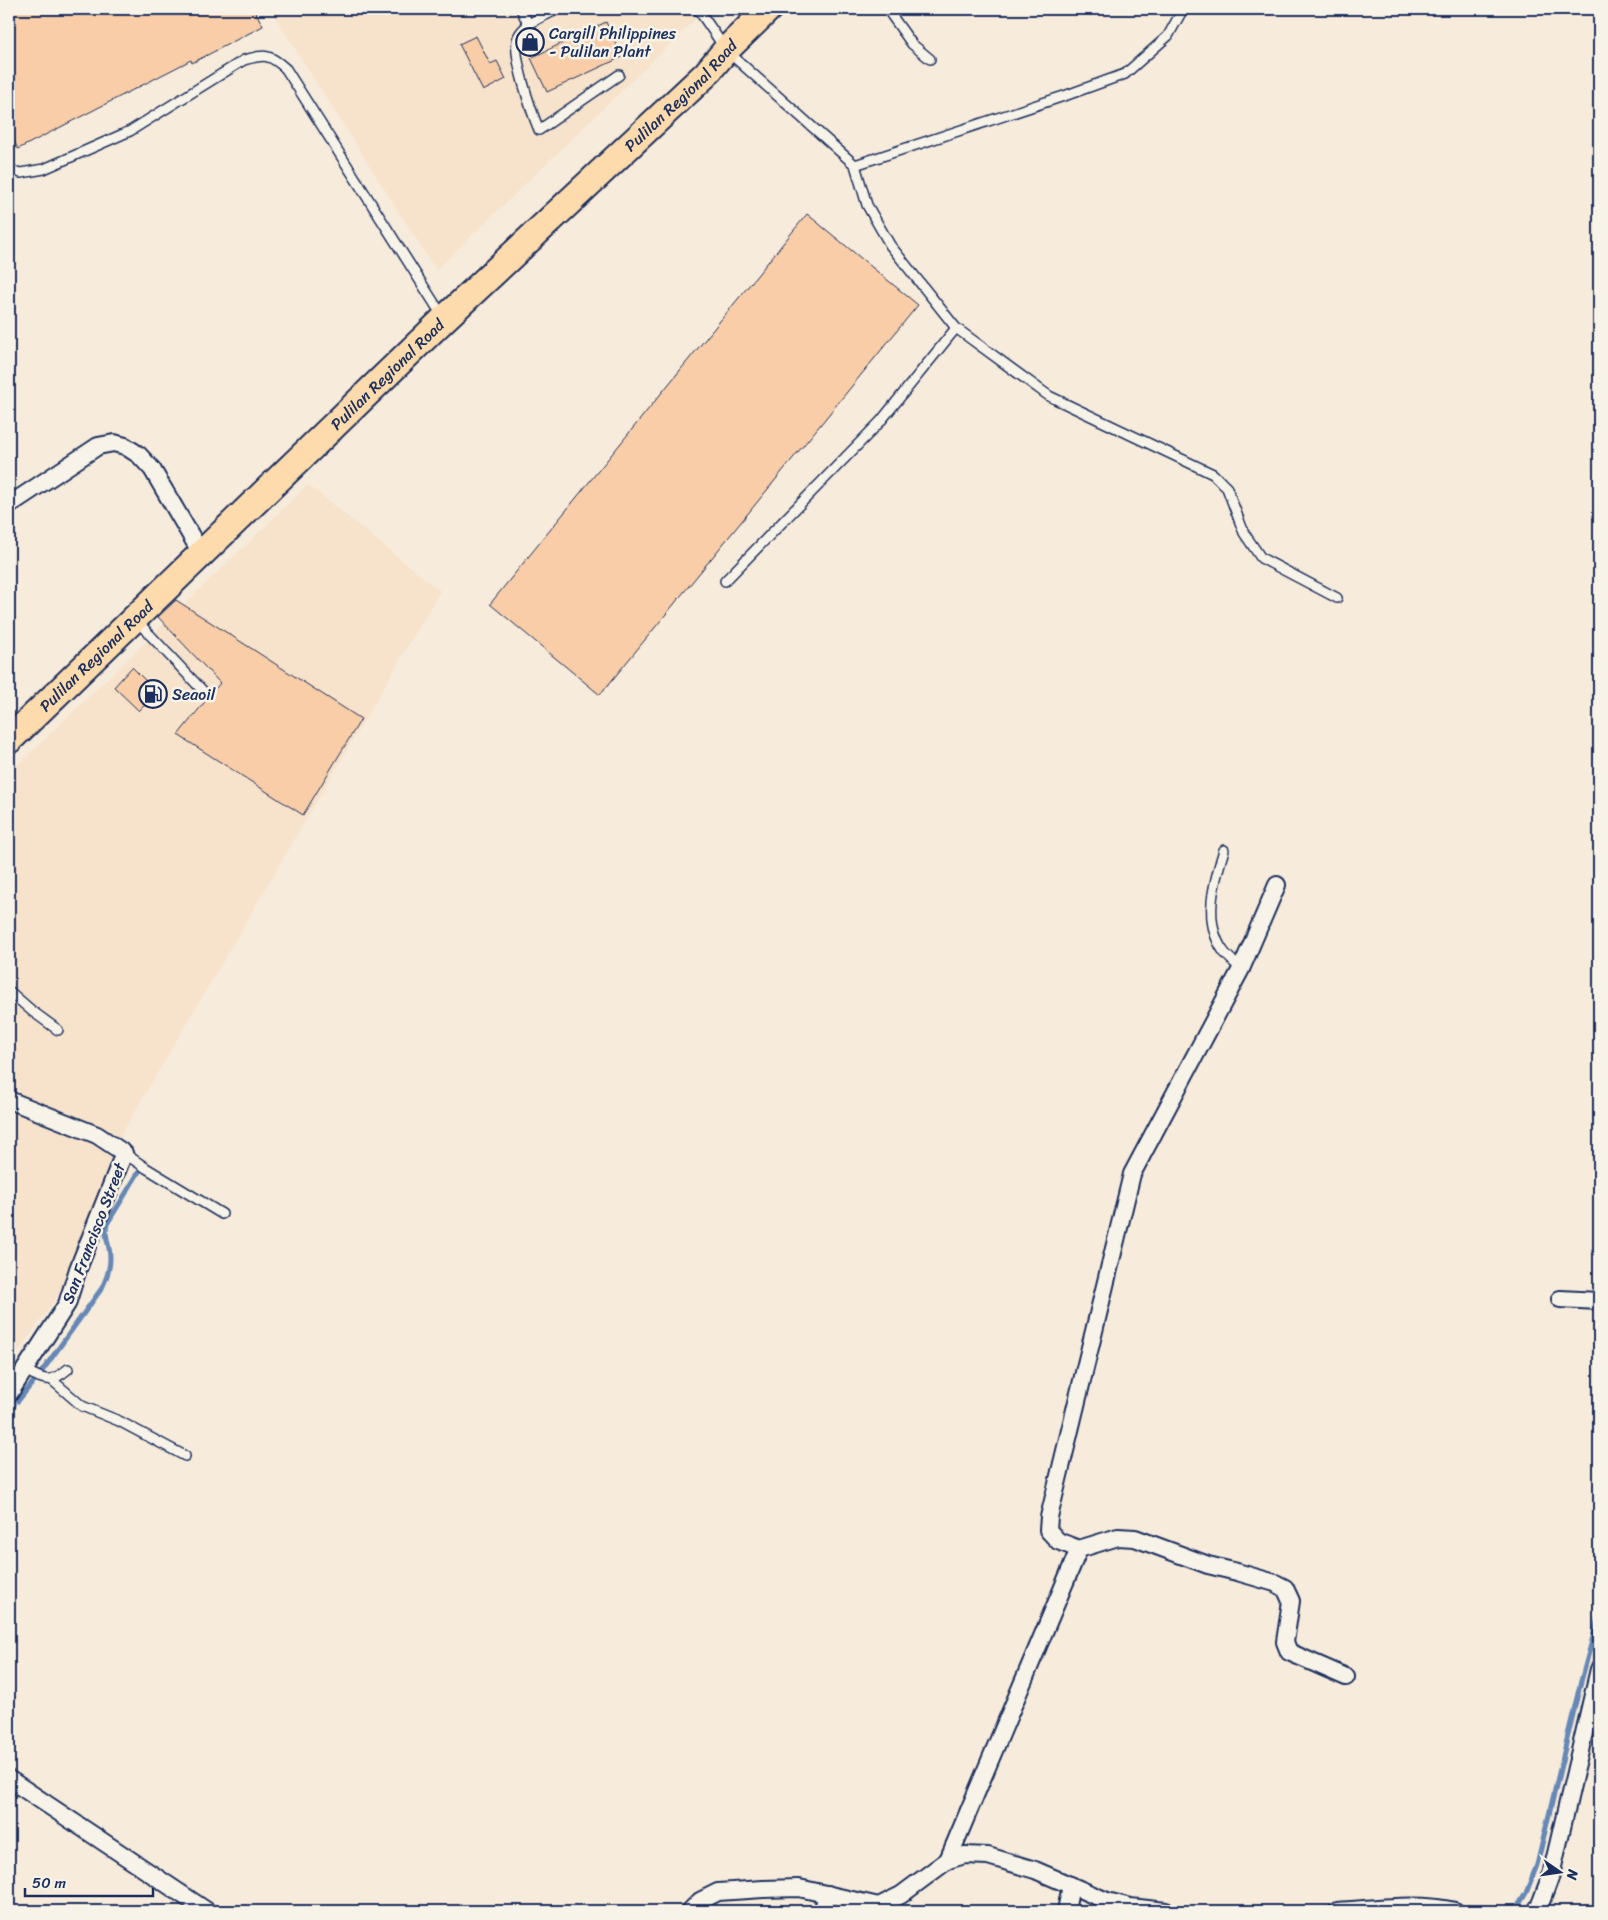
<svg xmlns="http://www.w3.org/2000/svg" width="1608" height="1920" font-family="Sriracha,sans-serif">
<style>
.built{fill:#f7e2cb}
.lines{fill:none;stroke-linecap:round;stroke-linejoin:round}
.stream{stroke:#6588b6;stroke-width:5}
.building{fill:#f8cda7;stroke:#1b2f5e}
.service-casing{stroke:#1b2f5e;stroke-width:12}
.minor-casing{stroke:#1b2f5e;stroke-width:20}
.primary-casing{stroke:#1b2f5e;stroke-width:30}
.service{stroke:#f7f3e8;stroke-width:9}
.minor{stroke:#f7f3e8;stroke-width:16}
.primary{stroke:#fedbac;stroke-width:26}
.labels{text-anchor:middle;stroke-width:5;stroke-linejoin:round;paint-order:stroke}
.poi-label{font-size:16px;fill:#1b2f5e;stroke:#f7f3e8;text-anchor:start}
.street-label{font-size:16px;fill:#1b2f5e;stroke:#f7f3e8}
</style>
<rect width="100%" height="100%" fill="#f7ebdb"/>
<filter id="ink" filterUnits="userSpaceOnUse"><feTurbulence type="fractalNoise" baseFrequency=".02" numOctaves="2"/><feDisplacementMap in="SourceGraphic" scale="10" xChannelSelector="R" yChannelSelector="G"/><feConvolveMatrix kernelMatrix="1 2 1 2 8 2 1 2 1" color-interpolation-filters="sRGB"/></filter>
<g filter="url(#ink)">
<g class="built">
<polygon points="270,9 706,9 436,270"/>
<polygon points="308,485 440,591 122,1133 59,1294 9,1364 9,774"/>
</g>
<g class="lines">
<g class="stream">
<path d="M 40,1374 L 102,1288 C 108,1275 112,1263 109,1248 C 107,1239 105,1234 107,1224 L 140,1170"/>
<polyline points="18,1401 34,1381"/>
<polyline points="9,1412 14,1405"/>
<polyline points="1515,1911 1526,1893 1537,1865 1580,1685 1599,1615"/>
</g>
</g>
<g class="building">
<polygon points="9,9 254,9 263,26 192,63 191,60 18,149 9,131"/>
<polygon points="606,22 622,57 547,92 531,58"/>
<polygon points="476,36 490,64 497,61 506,79 483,91 459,44"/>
<polygon points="807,214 918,305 600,695 490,604"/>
<polygon points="176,600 361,719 303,815 178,735 220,683 158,617"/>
<polygon points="132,667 157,692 139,711 114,687"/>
</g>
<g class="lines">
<defs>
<g id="service">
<polyline points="521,9 528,24"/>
<path d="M 558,9 C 545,16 525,22 518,37 C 511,53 532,113 539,130 L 619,75"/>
<polyline points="698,9 726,50 855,165 867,205 890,245 956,328 1049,396 1213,474 1227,488 1244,533 1261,558 1337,598"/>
<polyline points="887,9 912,44 930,59"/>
<polyline points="855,165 1067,95 1125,74 1168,36 1183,9"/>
<path d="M 9,170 L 21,173 L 44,169 L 130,131 L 244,60 C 265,54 270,54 286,69 L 443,317"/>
<polyline points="725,581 880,422 956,328"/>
<polyline points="135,619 204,692"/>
<path d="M 1224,850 C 1214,882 1202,922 1224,952 C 1229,958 1235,963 1241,969"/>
<polyline points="9,991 32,1011 58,1030"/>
<polyline points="124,1153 146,1168 222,1214"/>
<path d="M 25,1370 C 45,1380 49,1385 68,1369"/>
<polyline points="52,1380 82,1406 119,1421 185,1456"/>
</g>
<g id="minor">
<polyline points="9,505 98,446 114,443 125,446 139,455 152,469 201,553"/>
<polyline points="9,1100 97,1135 124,1153 78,1269 67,1304 9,1394"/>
<polyline points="1560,1299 1599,1301"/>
<polyline points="1079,1549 1118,1537 1135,1538 1208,1565 1237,1572 1275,1583 1285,1588 1291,1601 1285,1642 1289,1652 1346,1677"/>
<polyline points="9,1779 207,1911"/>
<polyline points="948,1860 1079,1549 1058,1541 1048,1530 1049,1517 1132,1174 1241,969 1277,885"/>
<polyline points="690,1911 700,1901 718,1892 763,1889 799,1888 879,1906 901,1895 948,1860 965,1855 988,1856 1035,1870 1107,1901 1130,1907 1166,1911"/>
<polyline points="822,1911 828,1894"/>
<polyline points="1066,1911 1071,1885"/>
<path d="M 1337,1911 C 1375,1909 1417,1902 1455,1911"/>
<polyline points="1536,1911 1541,1902 1551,1875 1599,1669"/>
</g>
<g id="primary">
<path id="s1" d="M 9,740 L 444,319 L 706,74 L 726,50 L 768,9"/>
</g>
</defs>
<use href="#service" class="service-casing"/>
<use href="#minor" class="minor-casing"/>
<use href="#primary" class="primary-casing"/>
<use href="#service" class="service"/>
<use href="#minor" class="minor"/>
<use href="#primary" class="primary"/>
</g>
</g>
<defs>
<symbol id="shop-ring" viewBox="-11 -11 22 22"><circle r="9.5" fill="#f7f3e8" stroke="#1b2f5e" stroke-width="1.5"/><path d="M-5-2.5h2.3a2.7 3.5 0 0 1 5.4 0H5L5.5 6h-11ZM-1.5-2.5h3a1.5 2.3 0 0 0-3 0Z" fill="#1b2f5e"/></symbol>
<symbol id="fuel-ring" viewBox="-11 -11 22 22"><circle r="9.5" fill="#f7f3e8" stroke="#1b2f5e" stroke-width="1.5"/><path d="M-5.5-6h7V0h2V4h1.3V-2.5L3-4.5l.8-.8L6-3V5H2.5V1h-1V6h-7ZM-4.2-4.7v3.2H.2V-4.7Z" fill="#1b2f5e"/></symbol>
</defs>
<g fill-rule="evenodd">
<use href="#shop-ring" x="514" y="26" width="32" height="32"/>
<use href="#fuel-ring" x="137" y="678" width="32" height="32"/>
</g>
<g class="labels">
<g class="poi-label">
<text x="549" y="39">Cargill Philippines<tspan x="549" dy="18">- Pulilan Plant</tspan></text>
<text x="172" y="700">Seaoil</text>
</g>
<g class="street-label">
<text dy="6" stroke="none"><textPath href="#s1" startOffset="931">Pulilan Regional Road</textPath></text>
<text dy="6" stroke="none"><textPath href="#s1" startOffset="526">Pulilan Regional Road</textPath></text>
<text dy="6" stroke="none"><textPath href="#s1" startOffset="121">Pulilan Regional Road</textPath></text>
<text transform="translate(93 1233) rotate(-69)" y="6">San Francisco Street</text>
</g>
</g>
<rect width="1608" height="1920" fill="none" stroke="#f7f3e8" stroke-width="30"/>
<rect x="15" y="15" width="1578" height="1890" fill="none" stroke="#1b2f5e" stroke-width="2" filter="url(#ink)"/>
<g transform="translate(1560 1872) rotate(103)" stroke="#f7f3e8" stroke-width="4" paint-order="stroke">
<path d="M0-4L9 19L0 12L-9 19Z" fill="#1b2f5e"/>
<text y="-8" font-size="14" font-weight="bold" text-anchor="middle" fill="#1b2f5e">N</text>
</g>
<path d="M25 1888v8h128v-8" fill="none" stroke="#1b2f5e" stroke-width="2.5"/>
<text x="32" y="1888" font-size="15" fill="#1b2f5e" stroke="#f7f3e8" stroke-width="4" paint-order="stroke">50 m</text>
</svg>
